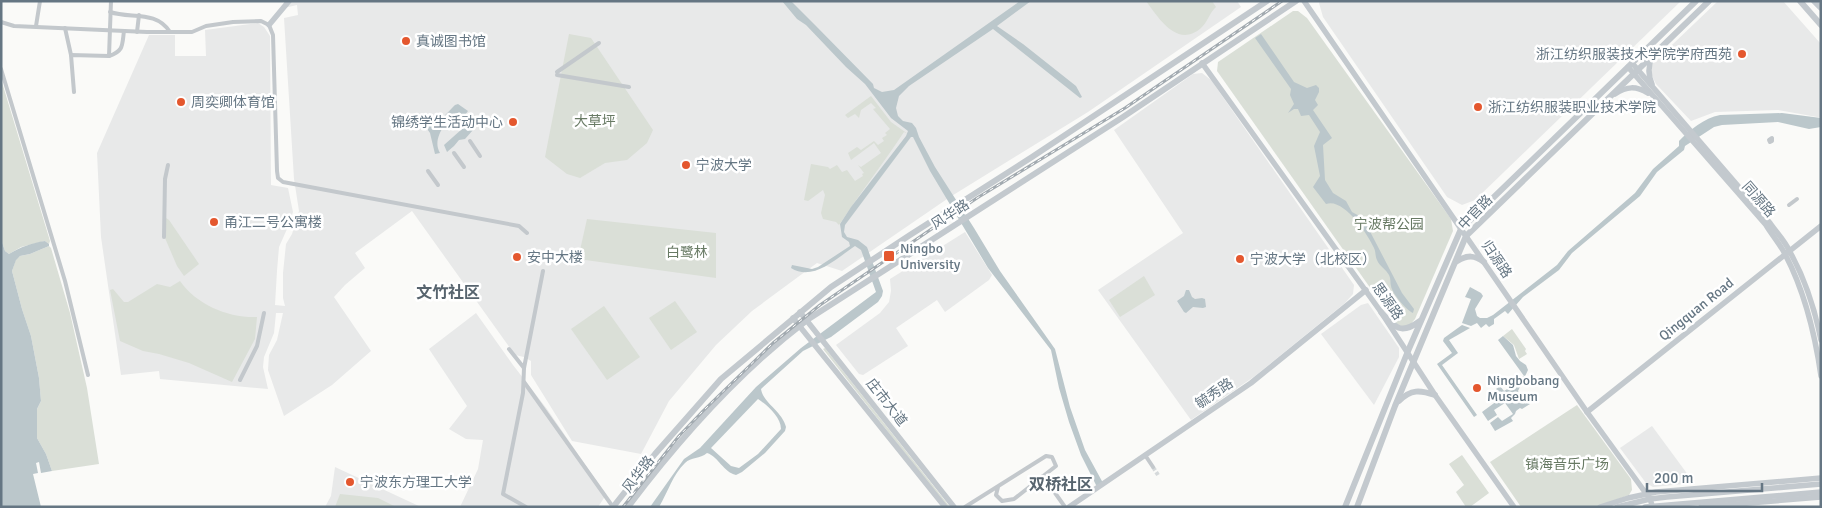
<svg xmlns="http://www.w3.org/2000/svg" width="1822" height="508" font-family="Signika,'Noto Sans SC',sans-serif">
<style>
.built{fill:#e8e9e9}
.green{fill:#dadfd7}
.water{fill:#bbc7cb;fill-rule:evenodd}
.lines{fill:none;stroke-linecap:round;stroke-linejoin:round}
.street-tunnel{stroke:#d5d9db;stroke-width:4;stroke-dasharray:4 2;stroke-linecap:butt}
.street{stroke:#c3c8cc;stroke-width:4}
.secondary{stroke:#c3c9ce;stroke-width:5.5}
.primary{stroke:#c3c9ce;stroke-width:6}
.rail-casing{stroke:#a2aab0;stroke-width:3}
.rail{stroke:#fff;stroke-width:1;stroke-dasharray:4;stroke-linecap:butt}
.poi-dot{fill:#e4572e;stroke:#fff;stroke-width:2}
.labels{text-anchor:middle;stroke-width:5;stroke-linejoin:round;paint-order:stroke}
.poi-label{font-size:14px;fill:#657683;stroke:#fff;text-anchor:start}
.park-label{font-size:14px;fill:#687a64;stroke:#fff}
.street-label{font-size:14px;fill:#657683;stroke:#fff}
.quarter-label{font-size:16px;font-weight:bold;fill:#57646e;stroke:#fff}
</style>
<rect width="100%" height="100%" fill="#fafaf8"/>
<g class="built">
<polygon points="284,1 1237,1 1241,7 1088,112 950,197 842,271 817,263 752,311 716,345 669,401 641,454 572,441 531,375 531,361 524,357 515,355 412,211 355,253 365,268 345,285 334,297 371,351 332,385 284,416 268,370 269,355 277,340 283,313 276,313 274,333 264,357 263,367 268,389 160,379 159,371 121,375 101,237 97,153 149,35 175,35 175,56 206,56 205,30 258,23 264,27 270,36 271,185 288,188 293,212 287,229 279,247 277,271 275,305 285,306 283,298 283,273 286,244 292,234 299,211 294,179 284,18 298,15 297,5 284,8"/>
<polygon points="1320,1 1681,1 1475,200 1462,205 1447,197 1323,17 1319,3"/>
<polygon points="1718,1 1783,1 1821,44 1821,117 1817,117 1778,110 1715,112 1691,121 1656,84 1652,76 1652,64"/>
<polygon points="1202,73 1211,80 1354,285 1353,294 1345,303 1255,376 1191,420 1098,290 1183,233 1114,130 1193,74"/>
<polygon points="965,232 992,275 989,280 945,312 937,300 896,328 908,346 863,375 859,374 836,345 880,313 889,302 891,291 890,279"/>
<polygon points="1368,303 1399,348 1399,357 1374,405 1321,334 1361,305"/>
<polygon points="476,313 513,365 547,409 606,495 598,507 460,507 478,469 483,440 466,439 449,429 467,406 429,349"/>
<polygon points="1652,426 1694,483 1653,487 1646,483 1620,448"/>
<polygon points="335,467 421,507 325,507 331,496"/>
</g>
<g class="green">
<path d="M 1146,1 L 1212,1 L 1216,7 C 1209,13 1208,22 1201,28 C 1177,49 1158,17 1146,1 Z"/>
<polygon points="1293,11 1298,11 1307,18 1451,219 1453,231 1415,319 1410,325 1403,327 1395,323 1217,71 1218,62"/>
<polygon points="569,34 591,38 653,130 647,143 627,160 605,163 580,178 567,174 545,157"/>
<polygon points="1,79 50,241 49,244 45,241 21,247 9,254 5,251 1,239"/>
<path d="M 871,96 L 891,122 L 908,134 L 904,132 C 883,164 860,193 839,225 L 836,222 L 823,219 L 821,213 L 825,195 L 823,190 L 808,201 L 804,200 L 811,164 L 828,167 L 830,169 L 837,165 L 842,172 L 847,170 L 855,181 L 863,176 L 862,174 L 864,173 L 858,165 L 861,167 L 881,153 L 874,143 L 851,160 L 848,153 L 857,147 L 861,150 L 874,141 L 878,145 L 884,141 L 882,138 L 887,135 L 885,133 L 890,129 L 873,109 L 876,108 L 871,103 L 861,110 L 859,118 L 855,114 L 848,118 L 845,115 Z"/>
<polygon points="166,218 169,220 199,264 184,276 177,266 165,238"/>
<polygon points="587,219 716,233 716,278 578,259"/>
<polygon points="49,246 51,248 70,313 87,388 99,464 52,471 46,454 37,438 37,409 41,401 39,378 31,336 22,309 12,271 16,259 20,256 30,254"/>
<polygon points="1144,276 1155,295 1120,317 1109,300"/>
<path d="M 180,281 C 197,305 228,318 257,317 L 255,339 L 232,382 L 189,363 L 159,354 L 143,351 L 120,341 L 110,290 L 113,289 L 124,302 L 128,302 L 157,284 L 170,287 Z"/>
<polygon points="675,301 697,332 671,350 649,318"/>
<polygon points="604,306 640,357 607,380 571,329"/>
<polygon points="1512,329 1526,349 1525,351 1527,354 1519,359 1514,345 1503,336"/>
<polygon points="825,348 950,507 947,507 823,349"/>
<polygon points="1577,405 1631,479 1632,490 1629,495 1596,507 1521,507 1490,462"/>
<polygon points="1462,455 1489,493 1470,507 1466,507 1456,492 1464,485 1449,464"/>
<polygon points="340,494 378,498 396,507 335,507"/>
</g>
<g class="water">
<path d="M 782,1 L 791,1 L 816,26 L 873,84 L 874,88 L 882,92 L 894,90 L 1020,1 L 1031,1 L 997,26 L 1023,44 L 1076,86 L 1082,97 L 1080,98 L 993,29 L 909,86 L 899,96 L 896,108 L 898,116 L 903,121 L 912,123 L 916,128 L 919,137 L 935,167 L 974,228 L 1000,271 L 1055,349 L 1070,407 L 1085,450 L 1103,483 L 1097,487 L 1081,455 L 1069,422 L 1059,388 L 1051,350 L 988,268 L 930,171 L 913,137 L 911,137 L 845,225 L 844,232 L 847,237 L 858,240 L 867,247 L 883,291 L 882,296 L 878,302 L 831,337 L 803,351 L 761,389 C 763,403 782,411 786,427 L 785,431 L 765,453 L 742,472 L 736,475 C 723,472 719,457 707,453 C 700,459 691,457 685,463 C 673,474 668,492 659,507 L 650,507 L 684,459 L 700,448 L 756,387 L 801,348 L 876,292 L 861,250 L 855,246 C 837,258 813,282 791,268 L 792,265 L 812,269 L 818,267 L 850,246 L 849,242 L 842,237 L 840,224 L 851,207 L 906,136 L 908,131 L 891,118 L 865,84 L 846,67 L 806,25 L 797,19 ZM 758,399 C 767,405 781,417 781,429 L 758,454 L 739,468 L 731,466 L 711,448 Z"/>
<path d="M 1261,34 L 1294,82 L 1307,88 L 1316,85 L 1319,88 L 1319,92 L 1315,100 L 1318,105 L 1313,110 L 1332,138 L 1323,145 L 1325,180 L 1333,193 L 1346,201 L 1352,212 L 1363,218 L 1402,293 L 1414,309 L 1413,313 C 1406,310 1392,293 1391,286 C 1390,282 1391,279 1389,275 C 1386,269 1379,266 1377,260 C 1375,256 1376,252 1374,248 C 1368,234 1343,197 1326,204 L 1313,187 L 1320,176 L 1314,146 L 1320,132 L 1309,115 L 1301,116 L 1298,109 L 1294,109 L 1288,113 L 1294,104 L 1290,95 L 1291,89 L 1255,38 Z"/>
<path d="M 458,104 L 468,111 L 465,115 L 471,119 L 473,130 L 465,139 L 459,140 L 454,146 L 447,152 L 444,145 L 462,129 L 463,124 L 456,118 L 449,118 C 442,129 433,140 440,153 L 435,154 L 430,133 L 421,120 L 425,118 L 427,122 C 439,124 447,113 455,105 Z"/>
<path d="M 1782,113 L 1821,118 L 1821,127 L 1809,129 L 1778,122 L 1722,125 L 1714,127 L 1685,146 L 1684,150 L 1657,172 L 1640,196 L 1572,253 L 1559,270 L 1523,297 L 1508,314 L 1505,311 L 1494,319 L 1494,324 L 1489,327 L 1486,324 L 1481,328 L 1477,323 L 1471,326 L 1462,323 L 1471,299 L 1465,297 L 1470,287 L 1481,293 L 1483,296 L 1475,309 L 1477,316 L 1480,318 L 1487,318 L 1493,315 L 1557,265 L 1568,251 L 1635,193 L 1653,169 L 1679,146 L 1679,141 C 1690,130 1704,118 1720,115 Z"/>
<path d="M 1,239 L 5,251 L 9,254 C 21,247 31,243 45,241 L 49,244 L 49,246 L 30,254 L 20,256 L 16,260 L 12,271 L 22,309 L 31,336 L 39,378 L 41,401 L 37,409 L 37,438 L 46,454 L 52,471 L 41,473 L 39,462 L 36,463 L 38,473 L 33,474 L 41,507 L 1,507 Z"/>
<polygon points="1186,290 1189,290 1192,297 1195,299 1202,298 1205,299 1206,307 1203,308 1193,307 1186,313 1184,312 1177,301 1184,296"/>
<polygon points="1462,325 1470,328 1449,340 1458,353 1442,365 1477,415 1474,417 1437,364 1452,353 1443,341 1444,338"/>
<polygon points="1503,336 1513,345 1516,356 1520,361 1526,365 1528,370 1518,391 1520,395 1518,396 1523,404 1525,402 1530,404 1522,409 1520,408 1516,411 1515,414 1511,418 1513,421 1495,431 1490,423 1498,417 1502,421 1513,414 1505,403 1494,410 1497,415 1488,421 1482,412 1501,398 1496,389 1500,386 1504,391 1521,381 1520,378 1524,376 1498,340"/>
</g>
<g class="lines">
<polyline class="street-tunnel" points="1153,467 1158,475"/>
<g class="street">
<path d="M 110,12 C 131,19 156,10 170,32"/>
<polyline points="1,22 14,26 147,32 192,32 206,26 233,22 261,21 269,25 273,35 277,171 278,178 283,182 519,226 527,233"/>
<polyline points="36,26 40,1"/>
<polyline points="65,28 71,55"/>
<polyline points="137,32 139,15"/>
<path d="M 109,56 C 124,51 122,45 124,31"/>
<polyline points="1,69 65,281 88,375"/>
<polyline points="557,72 599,43"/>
<polyline points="557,75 629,87"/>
<polyline points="74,92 71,55 109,56 111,1"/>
<polygon points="1772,138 1772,141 1770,142 1769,140"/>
<polyline points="470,141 480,156"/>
<polyline points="454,153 464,167"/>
<polyline points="428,171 438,185"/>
<polyline points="1789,205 1797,199"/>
<polyline points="253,217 263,218"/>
<polyline points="164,237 165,179 168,165"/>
<polyline points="509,349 524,368 543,271"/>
<polyline points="524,368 523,393 503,494 526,507"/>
<polyline points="240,380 257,346 264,313"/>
<polyline points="524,382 613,507"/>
<polyline points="1145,455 1153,467"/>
<polyline points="1043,476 1065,507"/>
<polyline points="965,507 1046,456 1052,457 1056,466 1014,499 1002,501 996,495 998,487"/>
</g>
<g class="secondary">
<polyline points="1304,1 1587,412 1650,499 1652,505"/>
<polyline points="269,25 289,1"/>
<path d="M 1652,57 C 1648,66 1648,75 1652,84"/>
<polyline points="1202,63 1381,312 1435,395 1514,507"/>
<path d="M 1632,63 L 1770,223 C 1776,232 1785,241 1790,252 C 1805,279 1815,310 1821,340"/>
<path d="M 1628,67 L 1766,225 C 1772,235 1780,244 1785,254 C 1805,292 1815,334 1821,376"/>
<path d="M 1615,94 C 1627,86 1636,86 1648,93"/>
<polyline points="800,312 954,507"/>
<polyline points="793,318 945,507"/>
<polyline points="1587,412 1821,226"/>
<polyline points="1069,507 1251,383 1366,290"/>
<polyline points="1600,507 1628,498 1656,492 1821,478"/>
<polyline points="1617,507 1650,499 1667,497 1821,484"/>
<polyline points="1645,507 1821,492"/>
<polyline points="1701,507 1821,497"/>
</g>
<g class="primary">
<polyline points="1800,1 1821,25"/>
<polyline points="1814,1 1821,8"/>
<path d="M 1457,261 C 1468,255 1474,255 1484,262"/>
<path d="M 1381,312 C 1395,328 1401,335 1420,321"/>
<path d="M 1399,401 C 1411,389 1420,390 1435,395"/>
<polyline points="613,507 655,454 721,379 831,287 910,235 1032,157 1267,1"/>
<path d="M 628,507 C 680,438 739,372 807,320 L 1123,117 L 1296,1"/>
<polyline points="1345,507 1408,351 1461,229 1696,1"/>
<polyline points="1357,507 1395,406 1466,236 1709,1"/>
</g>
<defs>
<polyline id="rail" points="623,507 679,436 703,411 773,343 820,305 977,198 1125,108 1282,1"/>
</defs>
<use href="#rail" class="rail-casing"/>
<use href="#rail" class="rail"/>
</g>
<g class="poi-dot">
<circle cx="406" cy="41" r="5"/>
<circle cx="1742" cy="54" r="5"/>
<circle cx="181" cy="102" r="5"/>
<circle cx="1478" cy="107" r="5"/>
<circle cx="513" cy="122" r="5"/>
<circle cx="686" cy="165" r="5"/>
<circle cx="214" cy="222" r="5"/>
<rect x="883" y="250" width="12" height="12" rx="2.5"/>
<circle cx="517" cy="257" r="5"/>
<circle cx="1240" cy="259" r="5"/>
<circle cx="1477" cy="388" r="5"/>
<circle cx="350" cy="482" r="5"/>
</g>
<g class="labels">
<g class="poi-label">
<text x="416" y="46">真诚图书馆</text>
<text x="1732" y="59" text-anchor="end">浙江纺织服装技术学院学府西苑</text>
<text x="191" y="107">周奕卿体育馆</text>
<text x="1488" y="112">浙江纺织服装职业技术学院</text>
<text x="503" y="127" text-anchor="end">锦绣学生活动中心</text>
<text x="696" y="170">宁波大学</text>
<text x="224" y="227">甬江二号公寓楼</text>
<text x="900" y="253">Ningbo<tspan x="900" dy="16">University</tspan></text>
<text x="527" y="262">安中大楼</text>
<text x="1250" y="264">宁波大学（北校区）</text>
<text x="1487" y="385">Ningbobang<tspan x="1487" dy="16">Museum</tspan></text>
<text x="360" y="487">宁波东方理工大学</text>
</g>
<g class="park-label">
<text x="595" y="126">大草坪</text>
<text x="1389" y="229">宁波帮公园</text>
<text x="687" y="257">白鹭林</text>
<text x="1567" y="469">镇海音乐广场</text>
</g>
<g class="street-label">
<text transform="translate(1759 199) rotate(49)" y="5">同源路</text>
<text transform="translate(1475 212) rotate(-46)" y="5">中官路</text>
<text transform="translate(950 214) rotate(-33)" y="5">风华路</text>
<text transform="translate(1497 259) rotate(56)" y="5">归源路</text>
<text transform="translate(1388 301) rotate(55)" y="5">思源路</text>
<text transform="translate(1696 309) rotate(-39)" y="5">Qingquan Road</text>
<text transform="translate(1214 393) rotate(-34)" y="5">毓秀路</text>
<text transform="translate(887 402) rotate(52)" y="5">庄市大道</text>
<text transform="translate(638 474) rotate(-53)" y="5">风华路</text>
</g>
<g class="quarter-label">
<text x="448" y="298">文竹社区</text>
<text x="1061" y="490">双桥社区</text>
</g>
</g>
<rect width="1822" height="508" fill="none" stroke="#657683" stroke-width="5"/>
<path d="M1647 483v8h115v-8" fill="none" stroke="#657683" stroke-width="2.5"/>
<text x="1654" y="483" font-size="15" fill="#657683" stroke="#ffffff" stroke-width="4" paint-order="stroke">200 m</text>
</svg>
